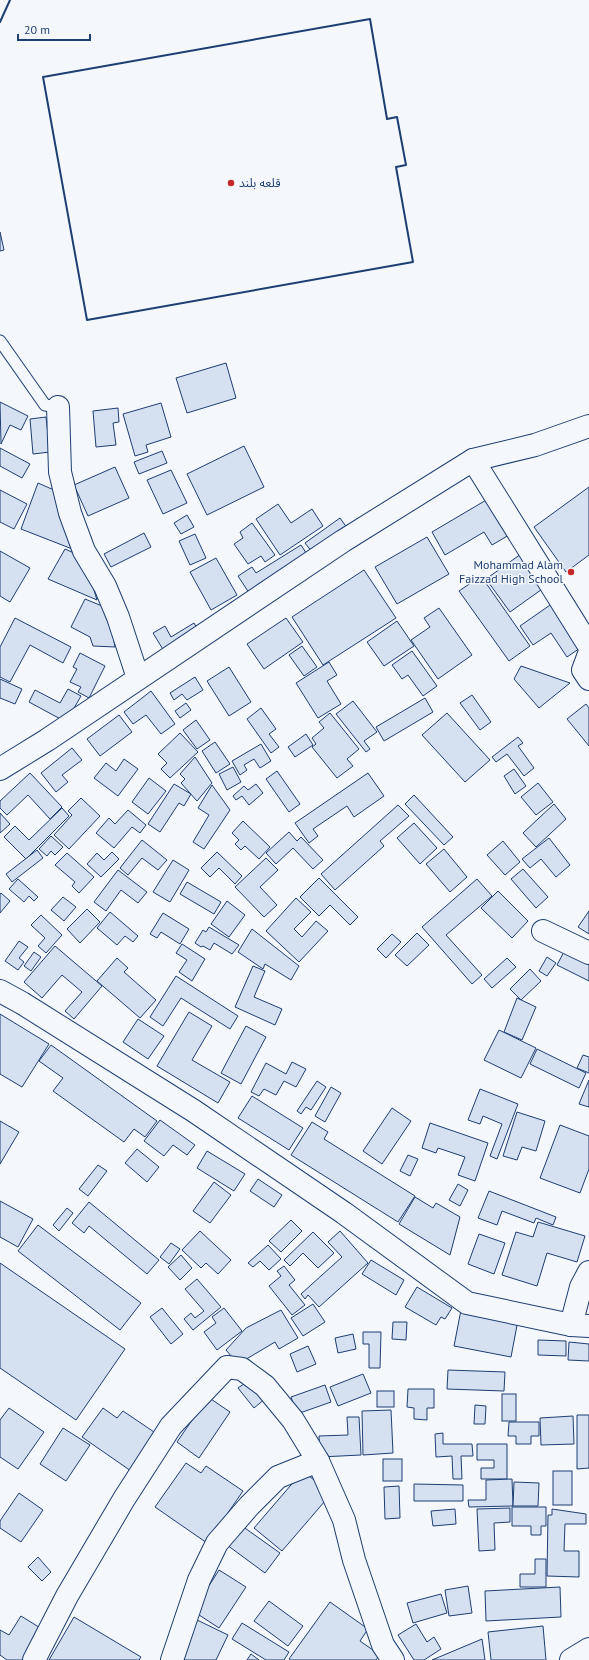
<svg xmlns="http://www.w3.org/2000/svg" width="589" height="1660" font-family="'PT Sans','Noto Sans Arabic',sans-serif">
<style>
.building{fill:#d5e0f0;stroke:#1d3f73}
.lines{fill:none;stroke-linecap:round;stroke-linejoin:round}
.service-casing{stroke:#1d3f73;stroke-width:13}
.minor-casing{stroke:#1d3f73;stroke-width:24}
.tertiary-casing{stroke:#1d3f73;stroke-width:24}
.service{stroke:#f4f7fb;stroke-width:11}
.minor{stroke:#f4f7fb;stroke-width:22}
.tertiary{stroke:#f4f7fb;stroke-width:22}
.wall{stroke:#1d3f73;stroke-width:2}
.poi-dot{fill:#c62828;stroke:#f4f7fb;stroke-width:1.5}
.labels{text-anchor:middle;stroke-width:3;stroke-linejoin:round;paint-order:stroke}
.poi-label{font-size:12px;fill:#1d3f73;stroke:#f4f7fb;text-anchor:start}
</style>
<rect width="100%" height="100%" fill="#f4f7fb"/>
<g class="building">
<polygon points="0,232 4,250 0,251"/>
<polygon points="226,363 236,398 187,413 176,378"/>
<polygon points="0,402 28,416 21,430 10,425 1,444"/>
<polygon points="161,403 171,437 146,445 148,452 135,456 123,414"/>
<polygon points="118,408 119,422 113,423 116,445 96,447 93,411"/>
<polygon points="46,417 50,452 33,454 30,419"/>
<polygon points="244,446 264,487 207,515 187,474"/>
<polygon points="0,448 30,464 22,478 0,466"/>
<polygon points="162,451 167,463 139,474 134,462"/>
<polygon points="115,467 129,498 88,516 74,485"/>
<polygon points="171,470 187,503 163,514 147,480"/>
<polygon points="38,483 54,490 80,552 21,529"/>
<polygon points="589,487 589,555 566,572 534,527"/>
<polygon points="0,490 27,504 14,529 0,522"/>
<polygon points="488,499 509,535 492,545 484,532 445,555 432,532"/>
<polygon points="278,504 291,523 312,509 323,526 280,555 256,519"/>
<polygon points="187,515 194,527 181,534 174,523"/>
<polygon points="340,518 350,532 316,557 305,543"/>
<polygon points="252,523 275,555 265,562 261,556 248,564 234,544 243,538 240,532"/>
<polygon points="144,533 151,547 111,567 104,554"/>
<polygon points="195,534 206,558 190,565 179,541"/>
<polygon points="427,537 449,574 397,604 375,567"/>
<polygon points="301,545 310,559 251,596 238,576 252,567 256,573"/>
<polygon points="65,549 81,556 91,580 97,600 48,579"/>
<polygon points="0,551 30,568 10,602 0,596"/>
<polygon points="521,554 545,587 510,612 486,579"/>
<polygon points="216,558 237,595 211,610 190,572"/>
<polygon points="364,570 396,618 323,665 292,617"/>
<polygon points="481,576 530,646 509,661 459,591"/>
<polygon points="85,599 102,606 111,624 115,647 93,646 90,637 71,627"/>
<polygon points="553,603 583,646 567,657 551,633 533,645 520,626"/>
<polygon points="439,608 472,655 438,679 411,640 430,627 424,618"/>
<polygon points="15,618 71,647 63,663 30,645 10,682 0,677 0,647"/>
<polygon points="286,618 303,642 264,669 247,644"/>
<polygon points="397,621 414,646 384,666 367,642"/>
<polygon points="194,623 201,635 167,656 153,633 165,626 171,637"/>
<polygon points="302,646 317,667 304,676 289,655"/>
<polygon points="412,651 437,686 423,696 408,675 402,679 392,665"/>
<polygon points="80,653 105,666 89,698 78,692 81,687 70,682 77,669 73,667"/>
<polygon points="329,662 337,675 327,681 341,704 318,718 296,683"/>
<polygon points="521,666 570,683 539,708 514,679"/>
<polygon points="229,667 251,702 229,716 207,681"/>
<polygon points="195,677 203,690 187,700 182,694 174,700 170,693"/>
<polygon points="0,679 22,689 15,704 0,698"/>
<polygon points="68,689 81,696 66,722 29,702 35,690 60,703"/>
<polygon points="151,691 175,724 161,734 146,715 133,724 124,712"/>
<polygon points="472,695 491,722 480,730 460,703"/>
<polygon points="425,698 433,712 384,741 376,727"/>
<polygon points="353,701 377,732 364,741 370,749 366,752 336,714"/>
<polygon points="186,703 191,710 180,718 175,711"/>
<polygon points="586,704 589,708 589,746 567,719"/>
<polygon points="261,708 276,729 269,734 279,747 271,753 247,719"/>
<polygon points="330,713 359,749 347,759 353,766 337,778 312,747 316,744 312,738 324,728 319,722"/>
<polygon points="447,713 490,760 465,782 422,735"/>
<polygon points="119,715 132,732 100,756 87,739"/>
<polygon points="196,720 210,740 197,749 183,730"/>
<polygon points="180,733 198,752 170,778 161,769 167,763 158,754"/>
<polygon points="306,734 313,745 295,757 288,747"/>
<polygon points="518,737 523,743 518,746 534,768 524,776 507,754 496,762 492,757"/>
<polygon points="215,742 230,764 216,773 202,751"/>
<polygon points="261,744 271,761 260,768 254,759 244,765 247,770 240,775 232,761"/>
<polygon points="72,748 82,760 62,775 68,782 56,792 41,773"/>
<polygon points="195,757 212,783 197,801 181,783 185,779 180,774"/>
<polygon points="124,759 138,769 118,796 94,778 106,763 116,771"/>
<polygon points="233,767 241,782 227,790 219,774"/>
<polygon points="514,769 526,786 515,794 504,776"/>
<polygon points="277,771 300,804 289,812 266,779"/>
<polygon points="30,773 62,807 50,819 28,795 7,815 0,808 0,801"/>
<polygon points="368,773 384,796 354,817 347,806 313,829 318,836 309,843 295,823"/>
<polygon points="149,778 166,791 148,814 132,802"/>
<polygon points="538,783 553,802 536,815 521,797"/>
<polygon points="174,784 191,794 184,806 179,803 160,832 148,824"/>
<polygon points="256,784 263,793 249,805 242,796 236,800 233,796 244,786 248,790"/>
<polygon points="212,785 230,810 204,849 193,842 209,815 198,808"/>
<polygon points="414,795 453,837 444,845 405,804"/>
<polygon points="81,798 100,816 69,849 54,835 72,815 68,811"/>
<polygon points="554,804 566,819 536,847 523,833"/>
<polygon points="398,805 409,816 380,841 384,846 335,890 321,874"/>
<polygon points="62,808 69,816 26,859 4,837 15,826 29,840"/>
<polygon points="128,810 146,825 140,833 132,827 114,848 96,833 109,818 115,824"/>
<polygon points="0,813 10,824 0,833"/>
<polygon points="243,821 270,847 259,859 245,846 241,850 235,844 239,840 232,833"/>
<polygon points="414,823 437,848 420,864 397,838"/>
<polygon points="289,832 297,841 301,837 323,860 313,869 293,848 276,864 266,853"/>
<polygon points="51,836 63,847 55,855 51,851 47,856 39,849"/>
<polygon points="549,838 570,865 556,877 541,859 530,868 522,859"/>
<polygon points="142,840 167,860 158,870 142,858 128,875 120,868"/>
<polygon points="503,841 520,862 505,875 487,855"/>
<polygon points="444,849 467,877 450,892 426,864"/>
<polygon points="37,850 43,858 12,882 6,874"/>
<polygon points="112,852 119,859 101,877 87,864 97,853 104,860"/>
<polygon points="217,852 242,876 235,884 219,868 210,877 201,868"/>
<polygon points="67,853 94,877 79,893 72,886 75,882 55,865"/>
<polygon points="266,858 278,870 260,887 277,905 264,917 235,887"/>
<polygon points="173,860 189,870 170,902 153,892"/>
<polygon points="523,869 548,897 536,908 511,879"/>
<polygon points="118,870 147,892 138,903 121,890 106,911 94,902"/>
<polygon points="319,878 358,917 350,925 330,905 319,916 300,897"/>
<polygon points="18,879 38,897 34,901 29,896 24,902 9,889"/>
<polygon points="477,879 492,896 446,935 482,975 472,984 422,927"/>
<polygon points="187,882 221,902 214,914 180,894"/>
<polygon points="498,891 528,921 512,938 481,908"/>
<polygon points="1,893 10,901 0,913 0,894"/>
<polygon points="63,897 76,907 64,921 51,910"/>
<polygon points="296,898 311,912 294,929 302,937 316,921 328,931 299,962 266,931"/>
<polygon points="227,901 245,915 229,937 211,924"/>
<polygon points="87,909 100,922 80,943 67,929"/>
<polygon points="589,911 589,934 578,927"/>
<polygon points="110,912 138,936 133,942 125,936 117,945 97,928"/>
<polygon points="163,913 189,929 180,944 161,932 157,938 150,934"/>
<polygon points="41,915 62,935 46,953 38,946 45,938 31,925"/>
<polygon points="209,927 239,945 232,954 214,943 210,950 203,946 201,947 195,943 203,930 206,932"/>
<polygon points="252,929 299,966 291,980 265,964 263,969 238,952"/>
<polygon points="417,933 429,945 407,966 395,955"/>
<polygon points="392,934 401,942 386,958 377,949"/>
<polygon points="19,941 28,947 19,958 24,962 18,970 5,961"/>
<polygon points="182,944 205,959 192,981 179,972 187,960 176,953"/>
<polygon points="55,946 102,986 74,1019 65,1011 82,992 62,975 42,998 24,982"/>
<polygon points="567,946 589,957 589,981 557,965"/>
<polygon points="34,952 41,957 31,971 24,966"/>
<polygon points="547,957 556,963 547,976 539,971"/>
<polygon points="117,958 128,968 124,972 156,1000 140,1018 97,981"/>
<polygon points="507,958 516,967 492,988 484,979"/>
<polygon points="253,966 265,971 254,997 282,1009 275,1025 235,1007"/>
<polygon points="530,969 541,981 521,1000 510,989"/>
<polygon points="176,976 238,1016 230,1029 181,998 163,1026 150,1017"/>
<polygon points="517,998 536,1007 522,1040 504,1032"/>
<polygon points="189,1012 212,1026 192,1060 230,1082 218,1103 157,1066"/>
<polygon points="0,1014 49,1044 22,1087 0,1074"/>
<polygon points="138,1019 164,1036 148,1059 123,1042"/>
<polygon points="246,1026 266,1037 241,1084 221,1073"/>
<polygon points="499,1030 536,1048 521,1078 484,1060"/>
<polygon points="51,1045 157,1121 145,1137 134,1129 124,1142 53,1091 63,1078 39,1061"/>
<polygon points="537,1049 586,1073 579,1088 530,1064"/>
<polygon points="583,1055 589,1057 589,1073 577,1068"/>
<polygon points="292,1062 306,1069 296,1087 284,1081 276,1095 264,1089 259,1096 251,1092 266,1063 286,1074"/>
<polygon points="589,1080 589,1107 579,1104"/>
<polygon points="317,1081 326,1087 311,1110 306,1107 301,1114 297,1111"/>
<polygon points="331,1087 341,1093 325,1122 315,1116"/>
<polygon points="480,1089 518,1104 497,1159 490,1156 502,1124 483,1116 480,1124 468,1120"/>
<polygon points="252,1096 303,1128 289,1150 238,1118"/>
<polygon points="392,1108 411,1121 382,1164 363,1151"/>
<polygon points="517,1112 545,1121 536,1151 522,1147 517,1160 503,1156"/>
<polygon points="160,1120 195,1145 187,1155 173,1145 164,1156 144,1141"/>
<polygon points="0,1121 19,1132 0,1164"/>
<polygon points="312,1122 328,1132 324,1139 415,1196 398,1222 291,1155"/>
<polygon points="430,1123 488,1143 475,1181 458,1175 465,1157 438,1148 436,1153 422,1148"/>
<polygon points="560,1125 589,1136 589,1169 580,1193 540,1178"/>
<polygon points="137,1149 159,1167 147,1182 125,1163"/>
<polygon points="207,1151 245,1174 234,1191 197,1168"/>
<polygon points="408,1155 418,1159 410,1176 400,1171"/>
<polygon points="98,1165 107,1171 88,1196 79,1189"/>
<polygon points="258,1179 282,1195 274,1207 250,1191"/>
<polygon points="214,1182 231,1195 210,1223 193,1211"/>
<polygon points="458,1184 468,1190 460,1206 449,1200"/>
<polygon points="489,1191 556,1217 553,1225 536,1218 534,1223 502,1211 497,1225 478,1218"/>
<polygon points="415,1197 433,1208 436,1203 460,1217 450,1255 399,1224"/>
<polygon points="0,1201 33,1219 18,1247 0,1237"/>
<polygon points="89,1202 159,1260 147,1274 89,1226 84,1233 72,1223"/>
<polygon points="67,1208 73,1213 59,1231 53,1225"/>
<polygon points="291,1220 302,1231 281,1252 269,1241"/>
<polygon points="538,1222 585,1236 577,1262 547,1253 537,1286 502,1275 516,1232 533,1237"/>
<polygon points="38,1225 141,1303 120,1330 18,1251"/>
<polygon points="200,1231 231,1260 218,1274 206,1263 201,1268 182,1250"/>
<polygon points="340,1231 368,1263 319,1307 308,1295 305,1299 301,1294 342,1257 328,1242"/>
<polygon points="313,1232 334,1253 318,1268 303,1253 290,1266 284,1260"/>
<polygon points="479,1234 505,1243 494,1274 468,1264"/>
<polygon points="171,1243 180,1249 169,1264 160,1257"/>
<polygon points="268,1245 281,1259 269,1270 260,1261 253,1267 248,1263"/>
<polygon points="181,1255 192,1268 180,1280 168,1267"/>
<polygon points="371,1260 404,1280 396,1295 362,1274"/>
<polygon points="0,1263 125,1349 76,1420 0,1368"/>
<polygon points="284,1266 295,1280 289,1285 305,1305 292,1315 269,1286 281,1276 277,1271"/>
<polygon points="197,1279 221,1307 193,1330 184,1319 191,1313 195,1318 204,1311 185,1289"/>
<polygon points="417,1287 452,1308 445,1319 441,1317 436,1325 405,1307"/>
<polygon points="313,1304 325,1322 303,1336 291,1318"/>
<polygon points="162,1308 183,1334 171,1344 150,1317"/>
<polygon points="224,1308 242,1331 217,1350 204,1332 216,1323 212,1317"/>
<polygon points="281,1310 298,1338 279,1349 275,1342 238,1364 226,1350 246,1328"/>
<polygon points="461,1310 518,1320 511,1357 454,1346"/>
<polygon points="393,1322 407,1322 406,1340 392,1339"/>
<polygon points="363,1332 381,1332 380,1368 369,1368 369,1344 363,1344"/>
<polygon points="353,1334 356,1349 338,1353 335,1338"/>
<polygon points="538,1340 566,1341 566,1356 538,1355"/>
<polygon points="569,1342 589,1344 589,1361 568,1360"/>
<polygon points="308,1346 316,1364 297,1372 290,1354"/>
<polygon points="448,1370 505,1372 504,1391 447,1389"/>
<polygon points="363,1374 371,1393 338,1406 330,1387"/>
<polygon points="251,1379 266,1398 254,1408 238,1388"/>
<polygon points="325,1385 331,1402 297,1414 291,1397"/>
<polygon points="408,1389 434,1389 434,1408 427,1408 427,1420 414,1419 414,1408 407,1407"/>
<rect x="377" y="1391" width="17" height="16"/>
<rect x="502" y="1394" width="14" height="27"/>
<polygon points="208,1397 230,1412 199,1458 177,1442"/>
<polygon points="475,1405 486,1406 485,1424 474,1424"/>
<polygon points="9,1408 44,1432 18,1469 0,1457 0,1420"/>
<polygon points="103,1408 117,1418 123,1411 157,1434 131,1471 82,1437"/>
<polygon points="391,1410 393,1453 363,1455 362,1411"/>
<polygon points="577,1415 589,1415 589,1468 577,1469"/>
<polygon points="573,1416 574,1444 541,1445 540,1418"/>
<polygon points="347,1417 359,1417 361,1455 320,1457 319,1436 348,1435"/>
<polygon points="509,1422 539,1422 539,1436 531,1436 531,1444 516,1444 516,1436 508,1436"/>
<polygon points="63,1428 90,1445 66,1481 40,1464"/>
<polygon points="443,1433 443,1444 472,1444 473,1456 461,1456 462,1479 453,1479 452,1456 436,1457 435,1434"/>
<polygon points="477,1444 507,1444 507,1479 481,1479 481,1468 494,1468 494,1460 477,1460"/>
<rect x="383" y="1459" width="19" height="22"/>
<polygon points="186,1463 201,1473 206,1466 243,1491 207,1543 155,1507"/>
<polygon points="303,1471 331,1494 282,1551 254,1528"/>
<rect x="553" y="1471" width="19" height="34"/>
<polygon points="512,1479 513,1506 469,1507 468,1500 486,1500 486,1480"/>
<polygon points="514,1482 539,1483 538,1506 513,1506"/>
<polygon points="414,1484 463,1485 463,1501 414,1501"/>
<polygon points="399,1486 400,1518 385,1519 384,1487"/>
<polygon points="19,1493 43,1510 21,1542 0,1528 0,1521"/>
<polygon points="512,1507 546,1507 546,1526 541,1526 541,1535 531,1535 531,1526 512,1526"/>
<polygon points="510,1508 510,1522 494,1523 495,1550 479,1551 477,1509"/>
<polygon points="455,1509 456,1524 433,1526 431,1511"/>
<polygon points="552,1509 586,1514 586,1524 565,1524 564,1551 579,1551 579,1577 547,1576 548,1515 552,1515"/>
<polygon points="242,1526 280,1553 265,1573 227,1545"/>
<polygon points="38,1557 51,1572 42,1581 28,1567"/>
<polygon points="535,1559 546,1559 546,1587 520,1587 520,1574 535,1574"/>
<polygon points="219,1570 246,1587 219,1628 193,1611"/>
<polygon points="468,1586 472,1613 449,1616 445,1590"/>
<polygon points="560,1587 561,1617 486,1621 485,1591"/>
<polygon points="441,1594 447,1613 413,1623 407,1603"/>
<polygon points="269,1601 303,1626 288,1646 254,1621"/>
<polygon points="330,1602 368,1629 360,1641 380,1655 376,1660 291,1660 289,1659"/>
<polygon points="21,1616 42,1629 23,1660 7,1660 0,1655 0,1630 9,1635"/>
<polygon points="74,1617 141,1657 139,1660 49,1660"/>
<polygon points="195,1619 228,1635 216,1660 176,1660"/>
<polygon points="242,1623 289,1652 284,1660 266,1660 232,1639"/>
<polygon points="416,1624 427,1642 434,1637 441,1649 424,1660 414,1660 398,1635"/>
<polygon points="543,1626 546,1660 491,1660 488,1632"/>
<polygon points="482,1639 485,1660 432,1660"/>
<polygon points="251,1654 259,1660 247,1660"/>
</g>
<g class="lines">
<defs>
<polyline id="service" points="0,341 45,405 58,407"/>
<g id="minor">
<polyline points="58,407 60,472 70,513 84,551 105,586 118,617 138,678"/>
<polyline points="473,460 589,646"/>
<polyline points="589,654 583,670 589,679"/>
<polyline points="0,769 47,740 343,541 473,460 535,445 589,426"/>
<polyline points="543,931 589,953"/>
<polyline points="571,1325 581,1287 589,1272"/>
<polyline points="34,1660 67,1596 124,1499 171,1426 227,1367 242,1369 265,1386 293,1420 318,1461 344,1520 354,1560 383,1645 393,1660"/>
<polyline points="172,1660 199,1580 217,1543 249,1506 278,1477 318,1461"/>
<polyline points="571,1660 589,1649"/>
</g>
<polyline id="tertiary" points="0,991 22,1003 194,1111 344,1213 467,1303 571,1325 589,1326"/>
</defs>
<use href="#service" class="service-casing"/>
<use href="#minor" class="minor-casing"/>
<use href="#tertiary" class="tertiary-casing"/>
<use href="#service" class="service"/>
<use href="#minor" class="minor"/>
<use href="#tertiary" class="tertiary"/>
<g class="wall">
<polygon points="370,19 387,119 397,117 406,165 396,167 413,262 87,320 43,77"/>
<polyline points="0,22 10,0"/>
</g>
</g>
<g class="poi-dot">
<circle cx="231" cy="183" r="4"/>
<circle cx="571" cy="572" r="4"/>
</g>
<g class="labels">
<g class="poi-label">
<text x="239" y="187">قلعه بلند</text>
<text x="563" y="569" text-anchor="end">Mohammad Alam<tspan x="563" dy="14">Faizzad High School</tspan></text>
</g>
</g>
<path d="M18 34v6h72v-6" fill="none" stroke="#1d3f73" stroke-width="2"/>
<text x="24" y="34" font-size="12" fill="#1d3f73" stroke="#f4f7fb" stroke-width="3" paint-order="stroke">20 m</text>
</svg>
